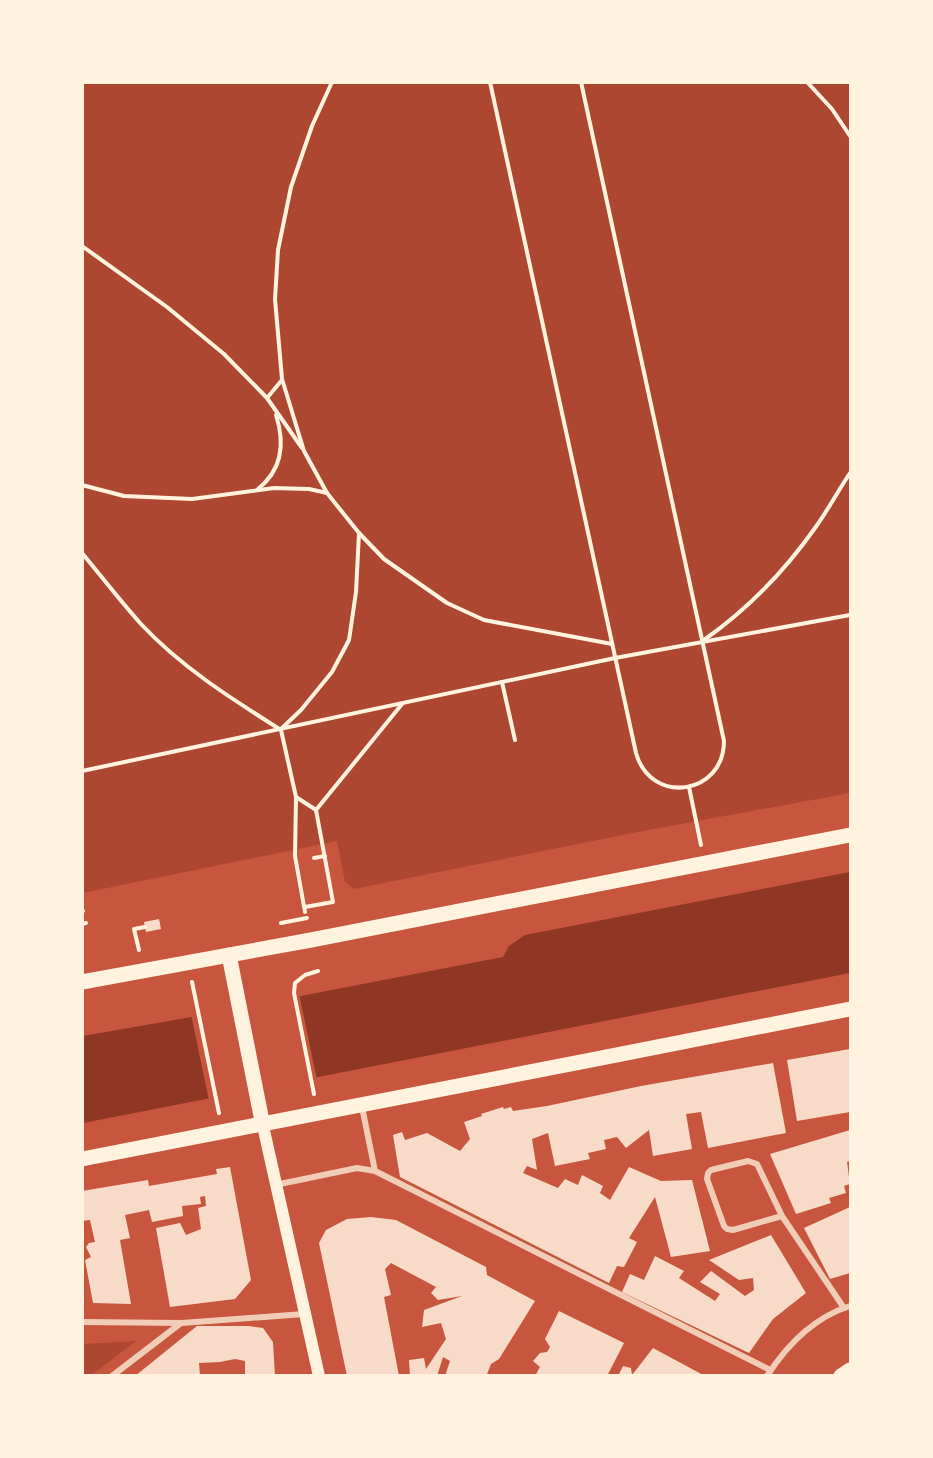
<svg xmlns="http://www.w3.org/2000/svg" width="933" height="1458" font-family="'PT Sans',sans-serif">
<style>
.green{fill:#ae4732}
.water{fill:#8f3625}
.pier{fill:#c8553d}
.building{fill:#f7dbc8}
.lines{fill:none;stroke-linecap:round;stroke-linejoin:round}
.path{stroke:#fff3e0;stroke-width:4}
.minor{stroke:#f1ccb7;stroke-width:6}
.secondary{stroke:#fff3e0;stroke-width:12}
.primary{stroke:#fff3e0;stroke-width:15}
</style>
<rect width="100%" height="100%" fill="#c8553d"/>
<g class="green">
<polygon points="82,83 850,83 850,793 643,831 354,889 345,882 337,841 83,893"/>
<polygon points="136,1341 92,1375 83,1375 83,1344"/>
</g>
<polygon class="water" points="850,872 850,973 83,1123 83,1036 186,1018 503,957 509,946 525,935"/>
<polygon class="pier" points="299,993 317,1080 209,1101 191,1014"/>
<g class="building">
<polygon points="159,919 161,929 146,932 144,922"/>
<polygon points="850,1049 850,1112 797,1121 787,1060"/>
<polygon points="773,1063 786,1133 708,1148 701,1112 686,1114 692,1149 653,1156 649,1130 626,1148 617,1137 604,1140 606,1149 588,1153 590,1159 555,1166 548,1133 532,1139 537,1170 527,1166 523,1173 558,1188 565,1179 578,1185 582,1175 603,1186 600,1193 610,1200 629,1167 661,1181 692,1180 710,1251 671,1257 655,1197 629,1238 637,1242 624,1267 617,1266 609,1283 400,1177 393,1135 402,1132 405,1140 427,1133 460,1151 470,1139 464,1122 482,1116 481,1114 503,1107 504,1109 511,1107 513,1111 547,1106 641,1086"/>
<polygon points="850,1130 850,1161 847,1162 850,1184 844,1186 846,1193 829,1198 831,1203 796,1214 770,1154"/>
<polygon points="230,1167 251,1280 235,1299 170,1307 156,1228 180,1223 186,1235 201,1229 198,1208 206,1206 205,1196 200,1197 201,1204 182,1206 183,1216 152,1222 149,1210 125,1215 130,1238 120,1240 131,1304 93,1303 85,1260 91,1257 86,1247 89,1243 95,1242 90,1220 82,1221 82,1191 148,1180 149,1186 217,1174 216,1169"/>
<polygon points="850,1207 850,1273 830,1279 804,1228"/>
<polygon points="371,1217 396,1220 486,1267 487,1275 535,1301 499,1359 491,1364 487,1374 491,1376 445,1376 450,1361 443,1357 437,1376 410,1376 409,1360 424,1358 426,1369 446,1339 441,1323 422,1327 424,1310 462,1296 438,1300 431,1293 436,1287 391,1263 385,1269 391,1295 384,1297 399,1376 347,1376 319,1243 326,1230 347,1219"/>
<polygon points="771,1235 806,1293 773,1319 749,1353 622,1292 630,1274 644,1280 655,1256 684,1271 679,1278 715,1301 720,1294 700,1282 711,1271 745,1296 754,1290 753,1278 739,1280 709,1260"/>
<polygon points="559,1311 624,1343 607,1376 535,1376 540,1367 533,1361 540,1353 547,1352 550,1347 545,1339"/>
<polygon points="197,1326 248,1326 263,1328 273,1342 275,1376 245,1376 245,1361 235,1359 220,1362 199,1363 200,1376 135,1376"/>
<polygon points="653,1348 705,1376 618,1376 623,1366 631,1368 632,1375"/>
</g>
<g class="lines">
<g class="path">
<polyline points="332,82 312,126 291,187 278,250 275,299 282,379 304,451 327,493 359,533 384,559 447,603 484,620 612,644"/>
<path d="M 490,82 L 636,753 C 651,806 724,795 724,741 L 581,82"/>
<polyline points="807,82 832,109 850,136"/>
<polyline points="82,246 167,307 224,354 267,398 302,448"/>
<polyline points="267,398 282,380"/>
<polyline points="82,485 124,496 192,499 274,488 309,489 327,493"/>
<path d="M 258,489 C 283,469 285,443 276,415"/>
<path d="M 82,553 C 102,577 121,602 141,624 C 181,667 232,699 281,730 L 296,797"/>
<path d="M 704,640 C 748,609 784,572 815,528 C 828,510 838,491 850,473"/>
<polyline points="502,682 515,740"/>
<polyline points="281,729 301,710 332,672 349,640 356,592 359,533"/>
<polyline points="82,771 615,658 850,615"/>
<polyline points="689,787 701,845"/>
<polyline points="314,858 325,856"/>
<polyline points="305,907 333,902 316,810"/>
<polyline points="82,912 83,911"/>
<polyline points="305,912 295,856 296,797 316,810 402,704"/>
<polyline points="281,923 307,918"/>
<polyline points="82,924 86,923"/>
<polyline points="139,950 134,929 145,927"/>
<polyline points="192,982 219,1113"/>
<polyline points="314,1094 294,993 295,983 305,975 318,971"/>
</g>
<g class="minor">
<polyline points="362,1107 375,1171"/>
<polyline points="275,1185 357,1168 375,1171 770,1370"/>
<polyline points="782,1216 733,1230 727,1229 724,1226 707,1179 708,1173 711,1170 748,1161 757,1164 782,1216 844,1308"/>
<polyline points="82,1322 182,1323 304,1314"/>
<polyline points="112,1376 181,1323"/>
<path d="M 767,1376 C 787,1345 815,1317 850,1306"/>
</g>
<polyline class="secondary" points="263,1126 319,1376"/>
<g class="primary">
<polyline points="229,955 263,1126"/>
<polyline points="82,982 311,940 850,835"/>
<path d="M 82,1159 C 339,1111 594,1059 850,1009"/>
<polyline points="841,1376 850,1370"/>
</g>
</g>
<rect width="933" height="1458" fill="none" stroke="#fff3e0" stroke-width="168"/>
</svg>
